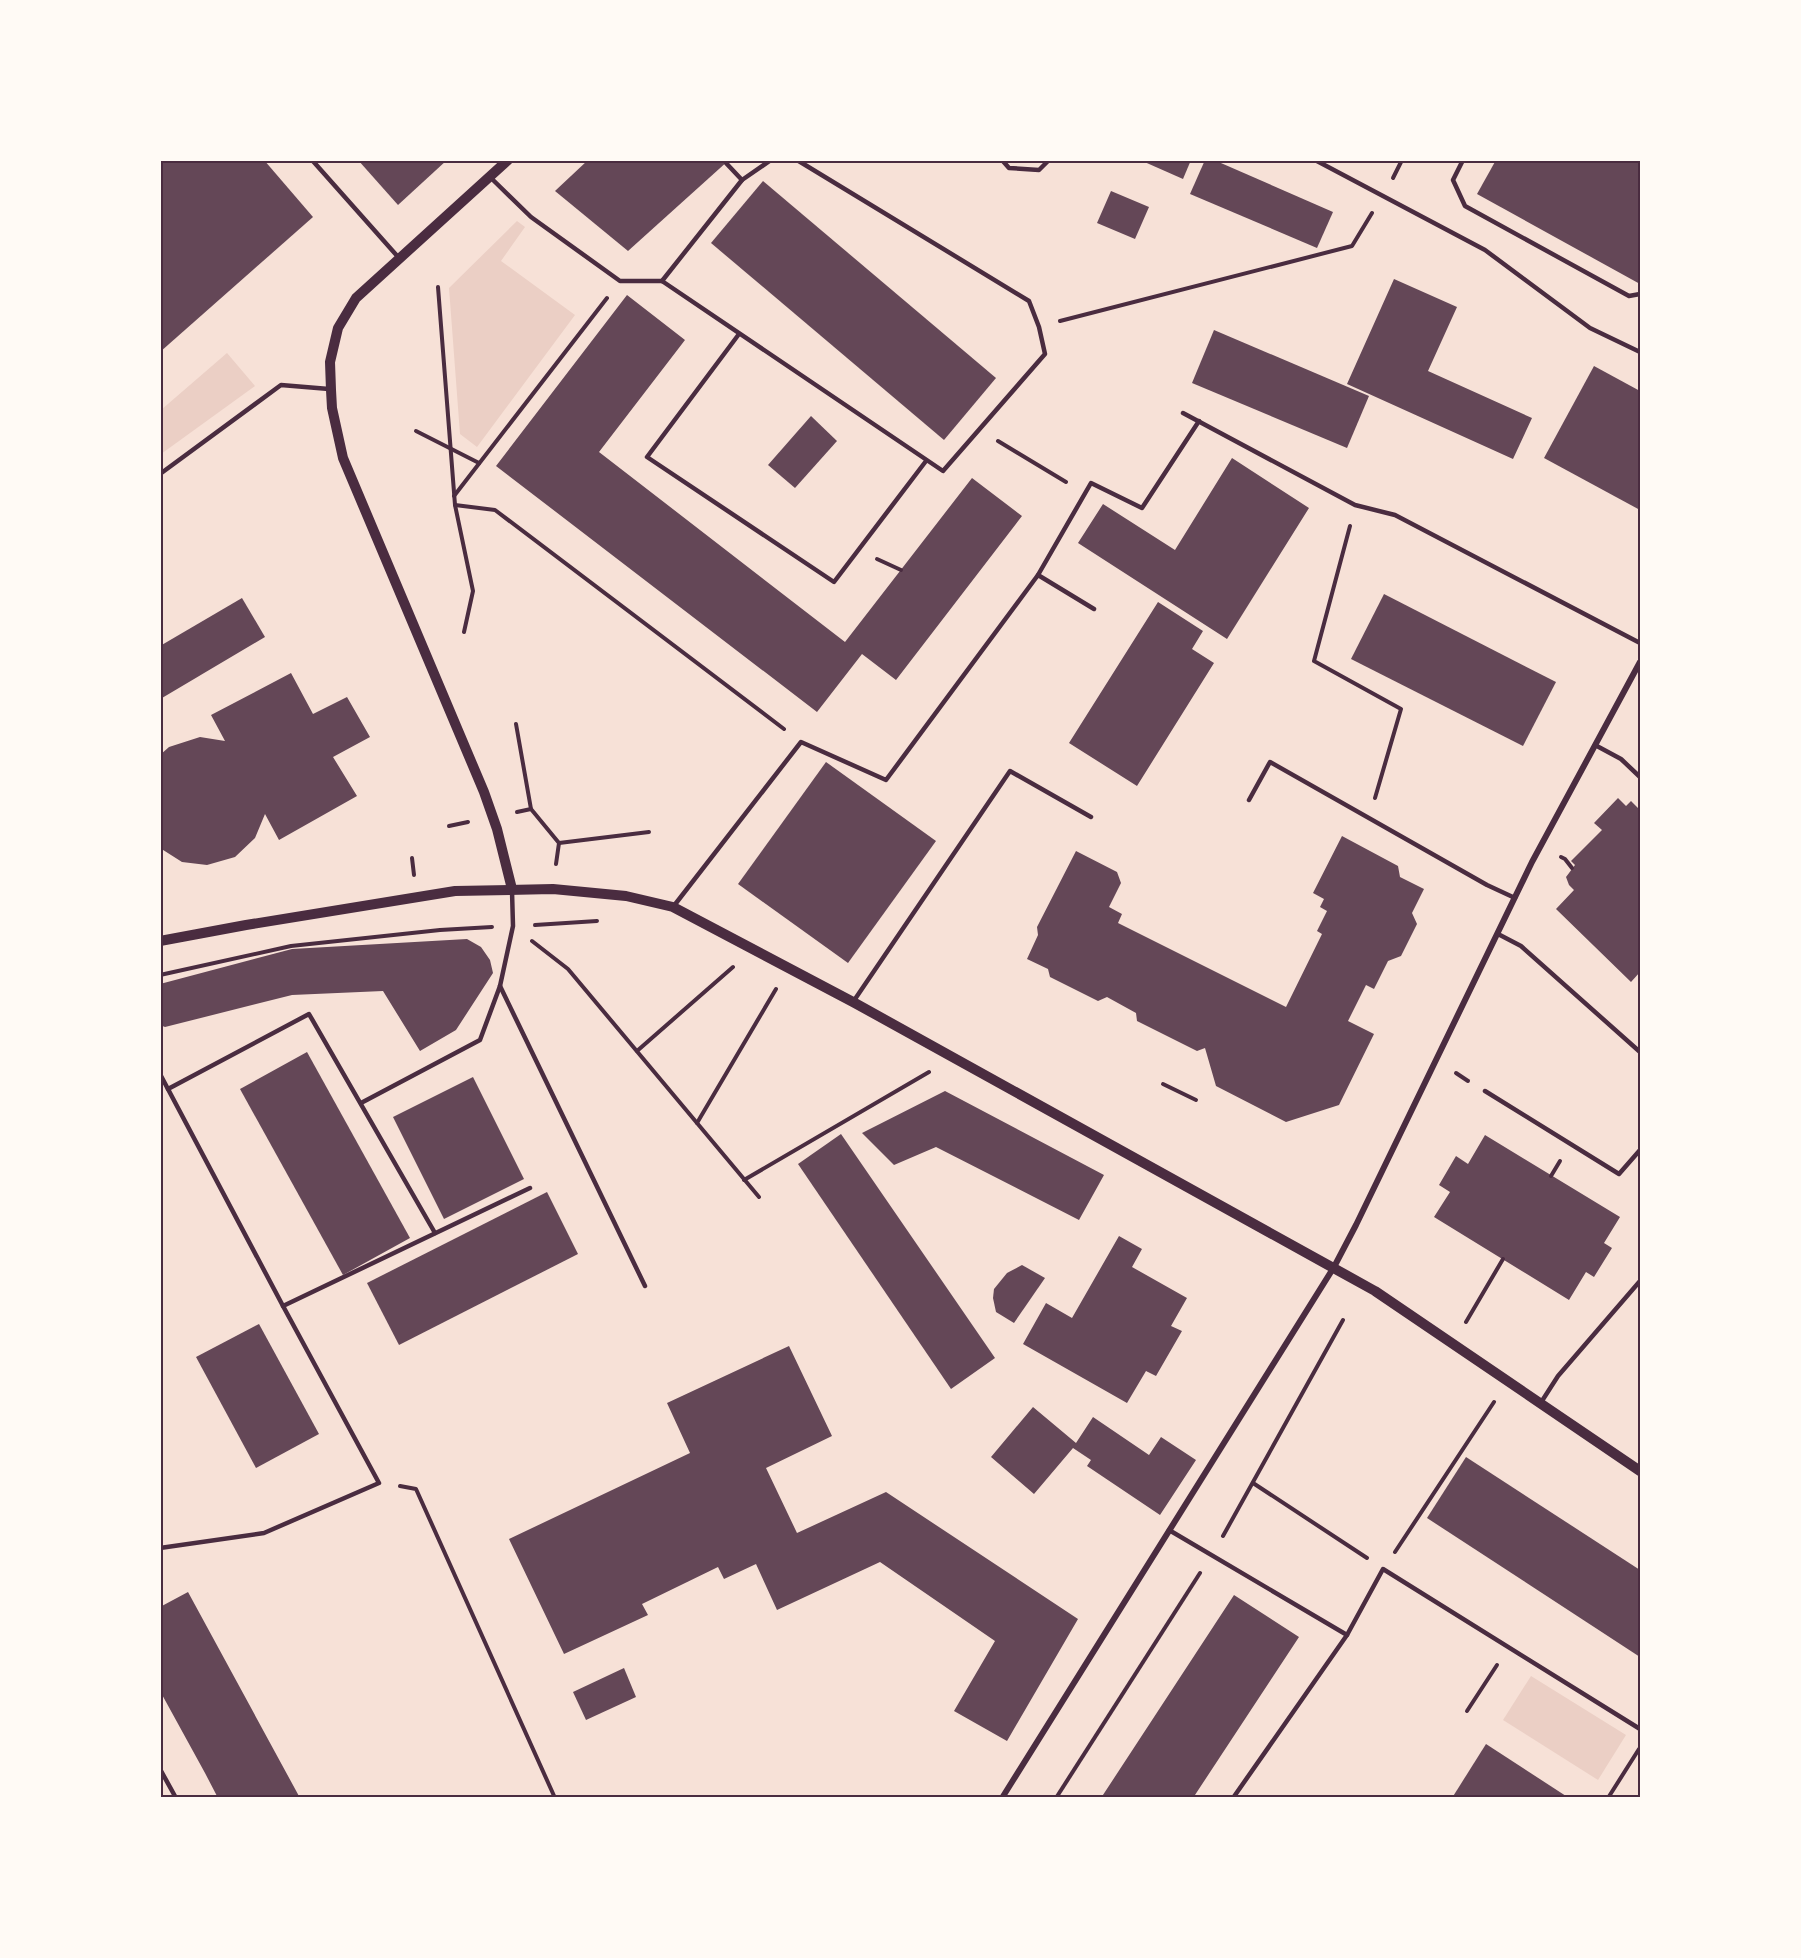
<svg xmlns="http://www.w3.org/2000/svg" width="1801" height="1958" font-family="Ubuntu,sans-serif">
<style>
.green{fill:#ebcfc5}
.building{fill:#644757}
.lines{fill:none;stroke-linecap:round;stroke-linejoin:round}
.path{stroke:#4a2c40;stroke-width:4}
.service{stroke:#4a2c40;stroke-width:4.5}
.minor{stroke:#4a2c40;stroke-width:6}
.tertiary{stroke:#4a2c40;stroke-width:10}
.neatline{fill:none;stroke:#4a2c40;stroke-width:2}
</style>
<rect width="100%" height="100%" fill="#f7e1d7"/>
<g class="green">
<polygon points="517,221 525,227 501,261 575,315 477,447 460,434 449,288"/>
<polygon points="227,353 255,386 161,454 161,410"/>
<polygon points="1531,1676 1626,1735 1598,1780 1503,1720"/>
</g>
<g class="building">
<polygon points="160,160 264,160 313,217 160,352"/>
<polygon points="358,160 447,160 398,205"/>
<polygon points="588,160 729,160 628,251 555,191"/>
<polygon points="1140,160 1191,160 1183,179"/>
<polygon points="1205,160 1214,160 1333,212 1317,248 1190,194"/>
<polygon points="1496,160 1640,160 1640,284 1477,194"/>
<polygon points="763,181 996,378 944,440 711,243"/>
<polygon points="1111,191 1149,207 1135,239 1097,223"/>
<polygon points="1394,279 1457,307 1428,371 1532,418 1513,459 1347,384"/>
<polygon points="627,295 685,340 599,452 845,642 972,478 1022,516 896,680 862,654 817,712 496,466"/>
<polygon points="1214,330 1369,396 1347,448 1192,383"/>
<polygon points="1594,366 1640,391 1640,510 1544,458"/>
<polygon points="811,416 837,441 795,488 768,465"/>
<polygon points="1232,458 1309,508 1227,639 1078,543 1103,504 1175,550"/>
<polygon points="1384,594 1556,682 1523,746 1351,659"/>
<polygon points="242,598 265,637 162,698 160,646"/>
<polygon points="1158,602 1203,631 1192,649 1214,663 1137,786 1069,743"/>
<polygon points="291,673 313,714 347,697 370,737 333,757 357,796 279,840 265,814 255,838 235,857 207,865 182,862 160,848 160,755 169,747 200,737 225,741 211,715"/>
<polygon points="826,762 936,841 848,963 738,884"/>
<polygon points="1618,798 1626,806 1631,801 1640,810 1640,972 1631,982 1556,909 1574,890 1569,885 1566,877 1575,865 1571,861 1602,830 1594,823"/>
<polygon points="1342,836 1398,866 1400,877 1424,889 1412,913 1417,924 1401,956 1388,961 1374,989 1366,985 1348,1021 1374,1034 1339,1105 1286,1122 1216,1086 1205,1048 1197,1051 1137,1021 1136,1013 1107,997 1098,1001 1050,977 1048,969 1027,959 1038,935 1037,927 1076,851 1117,872 1121,883 1109,907 1122,914 1118,923 1286,1007 1322,934 1317,931 1327,911 1320,907 1324,899 1313,893"/>
<polygon points="467,939 481,947 490,960 493,973 456,1030 420,1051 383,991 292,995 165,1027 160,1025 160,984 292,949"/>
<polygon points="307,1052 410,1238 343,1275 240,1089"/>
<polygon points="473,1077 524,1179 444,1219 393,1117"/>
<polygon points="945,1091 1104,1175 1079,1220 936,1147 894,1165 862,1133"/>
<polygon points="841,1134 995,1358 951,1389 798,1164"/>
<polygon points="1485,1135 1620,1217 1604,1243 1612,1248 1594,1277 1586,1272 1569,1300 1434,1217 1450,1192 1439,1185 1456,1156 1468,1164"/>
<polygon points="547,1192 578,1254 399,1345 367,1283"/>
<polygon points="1119,1236 1142,1249 1132,1267 1187,1298 1171,1326 1182,1331 1156,1376 1146,1371 1127,1403 1023,1344 1046,1303 1072,1318"/>
<polygon points="1022,1265 1045,1278 1014,1323 996,1312 993,1298 994,1289 1007,1273"/>
<polygon points="259,1324 319,1434 256,1468 196,1357"/>
<polygon points="789,1346 832,1436 766,1468 797,1533 886,1492 1078,1619 1007,1741 954,1711 995,1641 880,1562 777,1610 756,1564 724,1579 718,1567 642,1604 648,1615 564,1654 509,1539 690,1453 667,1403"/>
<polygon points="1033,1407 1076,1443 1093,1417 1149,1455 1161,1437 1196,1460 1160,1515 1087,1466 1091,1460 1073,1448 1034,1494 991,1457"/>
<polygon points="1466,1457 1640,1570 1640,1657 1427,1518"/>
<polygon points="188,1592 300,1798 218,1798 205,1773 160,1691 160,1607"/>
<polygon points="1234,1595 1299,1637 1272,1678 1193,1798 1101,1798"/>
<polygon points="624,1668 636,1697 586,1720 573,1692"/>
<polygon points="1486,1744 1569,1798 1452,1798"/>
</g>
<g class="lines">
<g class="path">
<polyline points="1393,178 1402,160"/>
<polyline points="438,287 455,505 495,510 784,729"/>
<polyline points="1060,321 1352,246 1372,213"/>
<polyline points="416,431 479,463"/>
<polyline points="998,441 1066,482"/>
<polyline points="454,496 607,298"/>
<polyline points="455,505 473,591 464,632"/>
<polyline points="1350,526 1314,661 1401,709 1375,798"/>
<polyline points="877,559 901,570"/>
<polyline points="516,724 531,809 559,843 556,864"/>
<polyline points="517,812 531,809"/>
<polyline points="449,826 468,822"/>
<polyline points="559,843 649,832"/>
<polyline points="1561,857 1565,859 1572,868"/>
<polyline points="412,858 414,875"/>
<polyline points="535,925 597,921"/>
<polyline points="532,941 568,969 759,1197"/>
<polyline points="160,975 291,946 440,930 492,927"/>
<polyline points="637,1051 733,967"/>
<polyline points="1456,1073 1468,1081"/>
<polyline points="1163,1084 1196,1100"/>
<polyline points="697,1123 776,989"/>
<polyline points="1551,1176 1560,1161"/>
<polyline points="744,1180 929,1072"/>
<polyline points="1466,1322 1503,1259"/>
<polyline points="1253,1483 1367,1558"/>
<polyline points="400,1486 416,1489 555,1798"/>
<polyline points="1223,1536 1343,1320"/>
<polyline points="1395,1552 1494,1402"/>
<polyline points="1467,1711 1497,1665"/>
<polyline points="1056,1798 1200,1573"/>
<polyline points="1608,1798 1639,1749"/>
</g>
<g class="service">
<polyline points="312,160 399,258"/>
<polyline points="1002,160 1009,168 1039,170 1049,160"/>
<polyline points="1315,160 1485,250 1590,328 1640,352"/>
<polyline points="1463,160 1453,180 1465,206 1629,296 1640,294"/>
<polyline points="726,163 742,180"/>
<polyline points="491,178 531,217 620,281 662,281 943,471 1045,354 1039,327 1029,301 797,160"/>
<polyline points="662,281 742,180 771,160"/>
<polyline points="739,334 647,457 834,582 926,461"/>
<polyline points="1183,413 1355,505 1395,515 1640,643"/>
<polyline points="160,474 281,385 329,389"/>
<polyline points="1038,575 1091,483 1142,508 1199,421"/>
<polyline points="1595,745 1621,759 1640,777"/>
<polyline points="1249,800 1270,762 1487,885 1515,898"/>
<polyline points="673,907 801,742 886,780 1038,575 1094,609"/>
<polyline points="1498,934 1521,946 1640,1052"/>
<polyline points="500,986 645,1286"/>
<polyline points="853,1002 1010,771 1091,817"/>
<polyline points="160,1074 283,1306 379,1483 264,1533 160,1548"/>
<polyline points="168,1089 309,1014 435,1233"/>
<polyline points="1485,1091 1619,1174 1640,1150"/>
<polyline points="361,1103 480,1040 500,986 513,926 512,891"/>
<polyline points="283,1306 530,1188"/>
<polyline points="1540,1404 1558,1376 1640,1281"/>
<polyline points="1169,1530 1347,1635 1233,1798"/>
<polyline points="1347,1635 1383,1569 1640,1729"/>
<polyline points="160,1769 176,1798"/>
</g>
<polyline class="minor" points="1002,1798 1334,1267 1356,1225 1532,862 1640,662"/>
<g class="tertiary">
<polyline points="508,160 356,298 338,328 330,362 331,390 332,408 343,458 484,792 497,829 512,889"/>
<polyline points="160,941 246,925 455,891 553,889 626,896 673,907 853,1002 1375,1291 1640,1471"/>
</g>
</g>
<rect width="1801" height="1958" fill="none" stroke="#fffaf5" stroke-width="324"/>
<rect x="162" y="162" width="1477" height="1634" class="neatline"/>
</svg>
